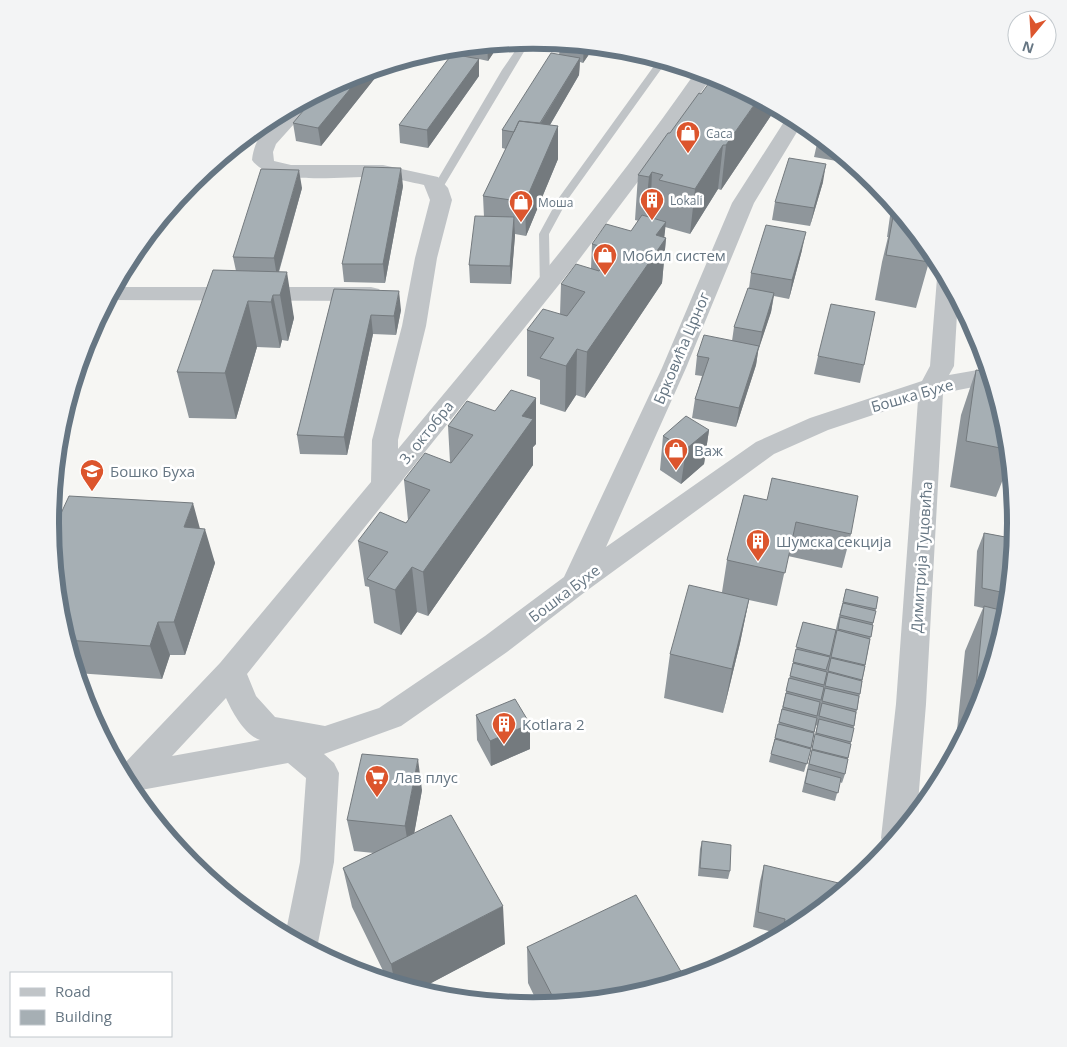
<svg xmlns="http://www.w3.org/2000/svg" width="1067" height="1047" viewBox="0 0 1067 1047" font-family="'Open Sans',sans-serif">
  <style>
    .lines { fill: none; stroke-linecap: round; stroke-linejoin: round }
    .service { fill: #c0c4c7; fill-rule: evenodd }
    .minor { fill: #c0c4c7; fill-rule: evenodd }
    .wall { fill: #8f969b }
    .shaded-wall { fill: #747a7e }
    .building { fill: #a6afb4; stroke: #747a7e }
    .labels { text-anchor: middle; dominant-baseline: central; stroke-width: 5; stroke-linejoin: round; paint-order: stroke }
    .far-poi-label { font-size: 12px; fill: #667683; stroke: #fff; text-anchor: start }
    .poi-label { font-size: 15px; fill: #667683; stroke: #fff; text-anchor: start }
    .street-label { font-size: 15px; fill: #667683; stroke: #fff }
    .rim { fill: none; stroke: #667683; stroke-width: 6 }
  </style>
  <rect width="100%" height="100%" fill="#f6f6f3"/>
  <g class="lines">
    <path class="service" d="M531,40L442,189L437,192L433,191L432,189L502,70L522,41Z
      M659,59L667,61L568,199L549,234L550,288L548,291H540L539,234L558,199Z"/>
    <path class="minor" d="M697,70L713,75L658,155L578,261L247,674L256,696L275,717L325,726L379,708L485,636L564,577L662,368L732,203L789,114L803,122L754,203L686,368L606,547L756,442L810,418L922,381L930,366L937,278L940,273L945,272L958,297L954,366L949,375L989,368L994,383L943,393L926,704L917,815L888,850L886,849L881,838L896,704L918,400L828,430L774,454L585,592L507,652L401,726L324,754L334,763L339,773L334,862L316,953L285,936L300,862L306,778L288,763L141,790L134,795L118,767L122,766L220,663L371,482L372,440L402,326L415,258L430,200L424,185C410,182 395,178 382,177C350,175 271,188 252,160C255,127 286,110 312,96L315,100L312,104L276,144L273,152L274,161L291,165H383L438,177L448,188L452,200L437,258L426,326L398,440V449C501,325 605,202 697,70ZM226,698C232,712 245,735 260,740L172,756Z
      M114,287H371L379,289L383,294L379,299L371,301L107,300Z"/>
  </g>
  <path class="wall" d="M552,42L606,47L605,48L594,47L583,63L580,62L579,75L550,125L558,126V159L526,236L515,234L511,284L470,283L469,265L484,217L483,196L506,149L502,148V130L559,55L560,48L552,46Z
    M500,43L488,61L479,59V76L428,148L400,143L399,125L462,56V47Z
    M379,68V73L321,146L296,141L293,123L349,77Z
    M774,111L721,190L718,189L690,234L665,227L664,237L666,238L662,283L585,398L576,395L565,412L540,404V380L527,376V330L560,314L561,284L591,269L592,244L631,231L639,221L635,220L638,175L670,133Z
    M819,135L849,160L848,163L814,157Z
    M823,182L810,226L772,220L775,202Z
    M403,186L385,283L344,282L342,264Z
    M302,188L279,272L294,318L288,341L282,340L280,348L257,347L236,419L189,418L177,372L236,271L233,257Z
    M892,202L931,249L929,262L916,308L875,300L882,262L888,237H887Z
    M802,250L789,299L774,296L771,312L758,351L756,365L736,427L692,418L695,399L702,376L695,375L697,356L732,341L734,327L749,288L751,273Z
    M334,289L401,310L396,335L373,334L347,455L300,454L297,435Z
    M818,356L864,365L860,383L814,374Z
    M976,370L1008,429L1011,459L996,497L950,487L961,415Z
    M536,398V444L533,447V465L428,616L417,612L401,635L374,623L369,587L365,586L358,541L406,523L408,520L404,480L450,462L448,426Z
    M709,430L704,464L681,484L660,470L663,436Z
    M744,495L851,534L842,568L788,556L777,606L749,600L740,643L723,713L664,698L670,654L722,592L727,560Z
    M57,522L200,528L215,563L185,655H170L162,679L76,673L59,618Z
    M984,533L1016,539L1008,618L980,709L957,751L955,750L965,651L983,608L974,606L977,551Z
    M846,589L878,597L845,774L842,783L840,782L835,801L802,792L817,726L816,725L837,624Z
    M803,622L836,630L811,749L804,772L769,762Z
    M476,715L530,749L491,766L477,740Z
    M422,790L414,833L505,944L416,991L389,983L352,907L343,868L374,853L354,851L347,820Z
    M702,841L730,871L728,879L698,876L700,849Z
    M764,865L802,926L780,937V934L753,927L760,881Z
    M527,947L628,998L539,1006L528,983Z"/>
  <path class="shaded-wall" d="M500,43L488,61L487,45Z
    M584,45L594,46V47L583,63Z
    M580,58L579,75L533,154V136Z
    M479,59V76L428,148L427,130Z
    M379,68V73L321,146L318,128L364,72Z
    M759,98L774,107V111L721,190L726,145Z
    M558,126V159L526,236L525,202Z
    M723,145L718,189L690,234L695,189Z
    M826,164L823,182L810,226L814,208Z
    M401,168L403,186L385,283L383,264Z
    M299,170L302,188L277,277L274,258Z
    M652,172L651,196H647L649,177Z
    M514,217L515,236L511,284L510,266Z
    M666,222L664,240L666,238L662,283L585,398L587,352L656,235Z
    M806,232L802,250L789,299L792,280Z
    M287,272L294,318L288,341L280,295Z
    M399,291L401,310L396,335L394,316Z
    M774,293L771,312L758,351L762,332Z
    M273,295L282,340L280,348L271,302Z
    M248,301L257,347L236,419L225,373Z
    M371,315L373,334L347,455L344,437Z
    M759,346L756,365L736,427L739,408Z
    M577,349L576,395L565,412L566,366Z
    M536,398V444L533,447V465L428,616L423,572L522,416Z
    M709,430L704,464L681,484L686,449Z
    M193,503L202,536L205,529L215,563L185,655L174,622L184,527Z
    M412,567L417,612L401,635L395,590Z
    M749,599L740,643L723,713L732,669Z
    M158,622L170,655L162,679L150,646Z
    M530,724V749L491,766L490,741Z
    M418,759L422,790L410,857L405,826Z
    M503,906L505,944L416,991L395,984L391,964Z"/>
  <path class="building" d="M551,53L580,58L540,123L519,121L514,132L502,130Z
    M452,54L479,59L427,130L399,125Z
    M364,72L318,128L293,123L319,92L349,77Z
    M714,76L719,77L759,98L726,145H723L695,189L659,180L663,175L652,172L649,177L638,175L668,133H670L699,93L701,94Z
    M519,121L558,126L525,202L483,196Z
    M819,135L825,140L818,139Z
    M789,158L826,164L814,208L775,202Z
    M364,167L401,168L383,264H342Z
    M261,169L299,170L274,258L233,257Z
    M651,190L658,192V198L647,196Z
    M642,215L666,222L656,235L666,238L587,352L577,349L566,366L540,358L554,338L527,330L543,309L567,316L585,292L561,284L576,264L599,271L614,250L592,244L606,224L631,231Z
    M475,216L514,217L510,266L469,265Z
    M893,217L906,219L931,249L929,262L886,255Z
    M766,225L806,232L792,280L751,273Z
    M213,270L287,272L280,295H273L271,302L248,301L225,373L177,372Z
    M748,288L774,293L762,332L734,327Z
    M334,289L399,291L394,316L371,315L344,437L297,435Z
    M831,304L875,312L864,365L818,356Z
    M704,335L759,346L739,408L695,399L709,358L697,356Z
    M976,370L991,372L1008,429L1010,450L966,441Z
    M511,390L536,398L522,416L533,419L423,572L412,567L395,590L367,579L388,552L358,541L380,512L406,523L430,490L404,480L425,453L451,463L473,435L448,426L467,401L495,411Z
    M686,416L709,430L686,449L663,436Z
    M772,478L858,496L851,534L796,522L785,573L727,560L744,495L767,500Z
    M69,496L193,503L184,527L205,529L174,622H158L150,646L66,640L59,618L50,523V522H57Z
    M984,533L1016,539L1010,594L982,588Z
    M689,585L749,599L732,669L670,654Z
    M846,589L878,597L876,609L843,602Z
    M843,603L876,611L873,623L840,615Z
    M984,606L1008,612V618L980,709L974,708Z
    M840,617L873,625L871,637L838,629Z
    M803,622L836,630L830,656L796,647Z
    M837,630L870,639L865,665L831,657Z
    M796,649L830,657L826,670L793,662Z
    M831,658L865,666L862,680L828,671Z
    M793,663L827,672L824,685L790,676Z
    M828,672L862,681L860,694L825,686Z
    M789,678L824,687L821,700L786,691Z
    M825,688L859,696L857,710L822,701Z
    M786,693L820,702L817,716L783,707Z
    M515,699L530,724L490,741L476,715Z
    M822,703L856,712L854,726L819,716Z
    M782,709L817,718L814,732L779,722Z
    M819,719L854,728L851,742L816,733Z
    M778,724L814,733L811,748L775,738Z
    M815,734L851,744L848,758L812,749Z
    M775,739L811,749L807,764L771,754Z
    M812,750L848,759L845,774L809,764Z
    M362,754L418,759L405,826L347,820Z
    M808,769L841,778L838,793L805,783Z
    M451,815L503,906L391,964L343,868Z
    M702,841L731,845L730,871L700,868Z
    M764,865L851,886L802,926L783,936L785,919L758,912Z
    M636,895L686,980L628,998L557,1005L527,947Z"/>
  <defs>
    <g id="shop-pin" transform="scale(1.25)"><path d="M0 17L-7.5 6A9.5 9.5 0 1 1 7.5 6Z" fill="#dc552d" stroke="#fff"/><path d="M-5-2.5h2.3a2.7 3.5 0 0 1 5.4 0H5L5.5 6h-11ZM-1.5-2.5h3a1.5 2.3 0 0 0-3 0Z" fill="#fff"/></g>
    <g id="building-pin" transform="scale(1.25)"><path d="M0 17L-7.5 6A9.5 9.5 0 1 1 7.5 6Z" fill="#dc552d" stroke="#fff"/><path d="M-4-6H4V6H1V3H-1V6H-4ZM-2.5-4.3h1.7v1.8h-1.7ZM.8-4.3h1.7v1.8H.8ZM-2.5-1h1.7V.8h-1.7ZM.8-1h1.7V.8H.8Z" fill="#fff"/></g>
    <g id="school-pin" transform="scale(1.25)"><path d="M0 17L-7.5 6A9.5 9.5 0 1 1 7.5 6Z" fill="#dc552d" stroke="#fff"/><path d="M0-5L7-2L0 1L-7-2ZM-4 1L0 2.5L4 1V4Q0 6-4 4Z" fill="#fff"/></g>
    <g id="supermarket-pin" transform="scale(1.25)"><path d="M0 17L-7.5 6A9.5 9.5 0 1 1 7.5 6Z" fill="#dc552d" stroke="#fff"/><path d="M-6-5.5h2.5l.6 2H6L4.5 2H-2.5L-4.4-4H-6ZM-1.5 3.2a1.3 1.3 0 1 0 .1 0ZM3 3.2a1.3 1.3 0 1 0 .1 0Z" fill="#fff"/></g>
  </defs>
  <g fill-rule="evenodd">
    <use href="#shop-pin" x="688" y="133"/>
    <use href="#building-pin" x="652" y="200"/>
    <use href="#shop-pin" x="521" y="202"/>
    <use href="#shop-pin" x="605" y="255"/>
    <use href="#shop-pin" x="676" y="450"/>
    <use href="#school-pin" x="92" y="471"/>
    <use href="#building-pin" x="758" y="541"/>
    <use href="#building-pin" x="504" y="724"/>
    <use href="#supermarket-pin" x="377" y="777"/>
  </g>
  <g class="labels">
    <g class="far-poi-label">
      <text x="706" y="133">Caca</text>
      <text x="670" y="200">Lokali</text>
      <text x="538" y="202">Моша</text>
    </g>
    <g class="poi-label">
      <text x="622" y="255">Мобил систем</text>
      <text x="694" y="450">Важ</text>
      <text x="110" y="471">Бошко Буха</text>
      <text x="776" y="541">Шумска секција</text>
      <text x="522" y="724">Kotlara 2</text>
      <text x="394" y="777">Лав плус</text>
    </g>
    <g class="street-label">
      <text transform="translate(681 348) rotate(-67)">Брковића Црног</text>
      <text transform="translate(912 395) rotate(-16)">Бошка Бухе</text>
      <text transform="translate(426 432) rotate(-51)">3. октобра</text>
      <text transform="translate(921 557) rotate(-86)">Димитрија Туцовића</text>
      <text transform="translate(564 593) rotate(-37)">Бошка Бухе</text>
    </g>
  </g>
  <path d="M0 0H1067V1047H0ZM59 523a474 474 0 1 1 948 0a474 474 0 1 1-948 0Z" fill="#f3f4f5" fill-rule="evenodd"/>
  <path class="rim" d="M59 523a474 474 0 1 1 948 0a474 474 0 1 1-948 0Z"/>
  <rect x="10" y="972" width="162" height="65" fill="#ffffff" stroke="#c2c8cd"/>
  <rect x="20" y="988" width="25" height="8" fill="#c0c4c7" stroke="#c2c8cd"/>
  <text x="55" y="997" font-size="15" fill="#667683">Road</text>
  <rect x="20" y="1010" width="25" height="15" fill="#a6afb4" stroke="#c2c8cd"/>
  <text x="55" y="1022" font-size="15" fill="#667683">Building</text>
  <g transform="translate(1032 35) rotate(198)"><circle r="24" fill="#ffffff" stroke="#c2c8cd"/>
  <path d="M0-4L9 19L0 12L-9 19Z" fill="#dc552d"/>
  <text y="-8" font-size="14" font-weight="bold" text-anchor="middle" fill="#667683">N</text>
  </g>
</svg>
